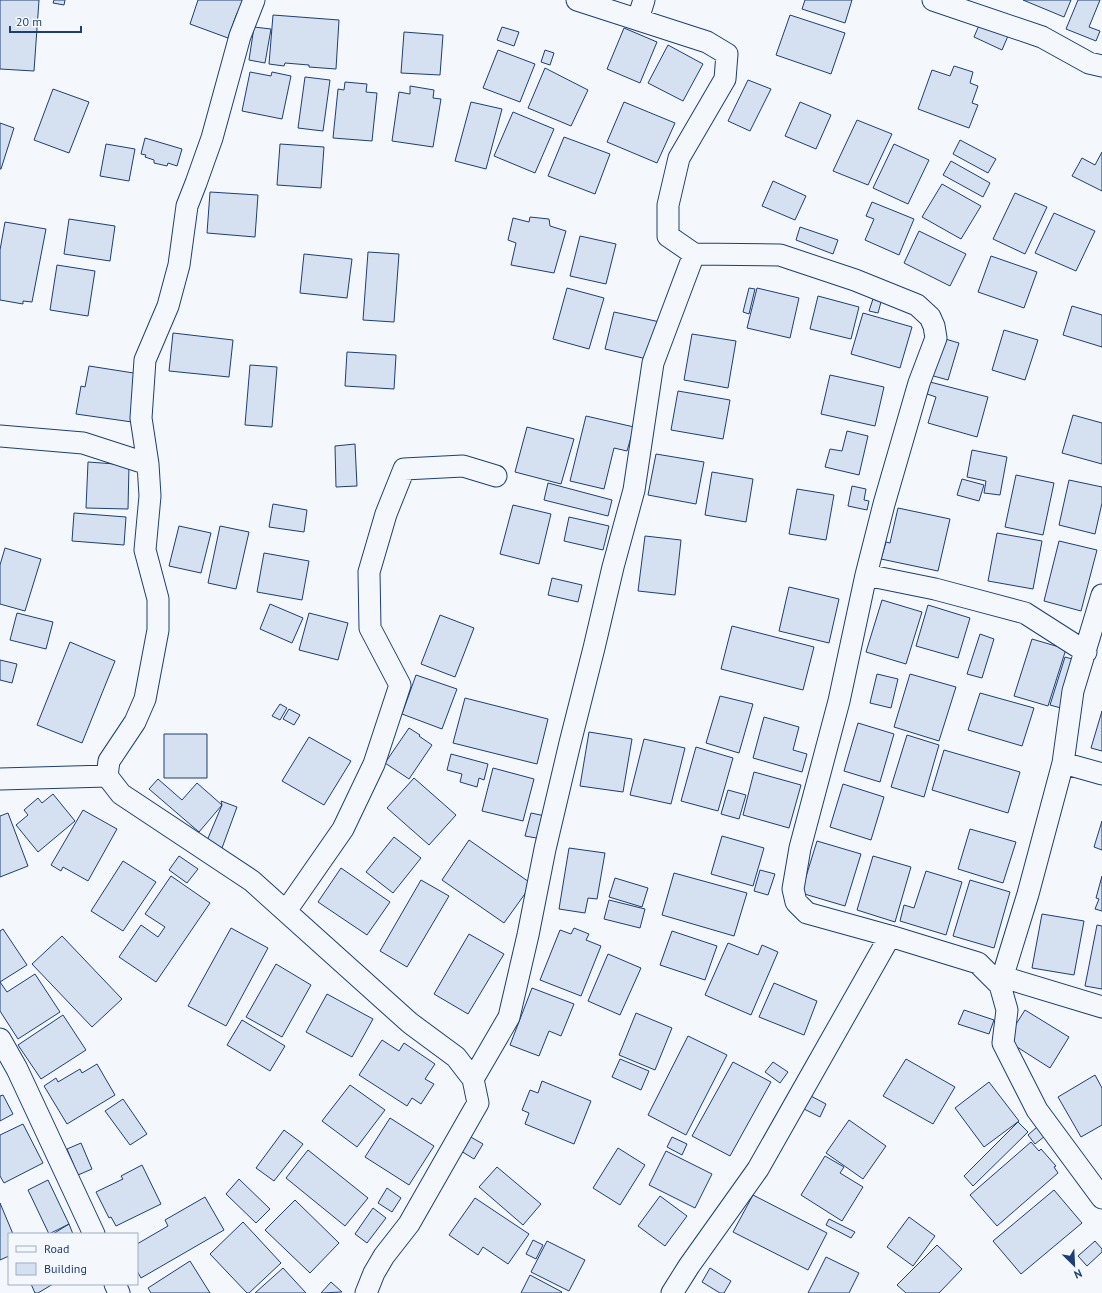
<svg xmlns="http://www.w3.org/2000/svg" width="1102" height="1293" viewBox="0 0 1102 1293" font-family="'PT Sans',sans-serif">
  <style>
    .building { fill: #d5e0f0; stroke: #1d3f73 }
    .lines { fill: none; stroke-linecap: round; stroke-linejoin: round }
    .street-casing { stroke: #1d3f73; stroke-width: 23 }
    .street { stroke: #f4f7fb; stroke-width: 21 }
  </style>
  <rect width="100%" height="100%" fill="#f4f7fb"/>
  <path class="building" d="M0,0H39L34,71L0,69Z
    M54,0H65L64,5L53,3Z
    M198,0H246L241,14L237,13L228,38L190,24Z
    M805,0H852L845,23L802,9Z
    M1023,0H1071L1064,17Z
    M1078,0H1100L1089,27L1100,31L1096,41L1066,29Z
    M273,15L339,20L336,69L309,67V65L285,63L284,66L269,64Z
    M790,15L845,33L831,74L776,55Z
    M980,23L1008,36L1002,50L974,37Z
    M254,27L271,29L265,63L249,60Z
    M502,27L519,32L514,46L497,40Z
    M624,28L657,42L640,83L607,69Z
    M404,32L443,35L440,75L401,73Z
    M668,45L703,64L683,101L648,83Z
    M498,50L535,64L520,102L483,88Z
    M545,50L554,53L550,65L541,62Z
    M954,66L973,72L970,83L978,86L972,103L978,105L969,128L918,109L932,70L950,76Z
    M545,68L588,90L571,126L528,108Z
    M250,72L271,76L272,72L291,76L282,119L242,111Z
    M305,77L330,80L323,131L298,128Z
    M748,80L771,89L750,131L728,121Z
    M345,82L367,84L366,92L377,93L372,141L333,138L338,89L344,90Z
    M410,86L434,90L433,98L441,99L433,147L392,141L399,92L410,94Z
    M53,89L89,102L69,153L34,140Z
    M471,102L502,109L486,169L455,161Z
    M624,102L675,123L657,163L607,142Z
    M800,102L831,115L816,149L785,136Z
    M513,112L554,129L535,173L494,156Z
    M857,120L892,134L868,185L833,171Z
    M0,123L14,128L1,169H0Z
    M564,137L610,154L595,194L548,176Z
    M145,138L182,149L177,166L168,163L167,166L154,163V160L145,157L146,155L141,154Z
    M960,140L996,159L988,173L953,154Z
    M106,144L135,149L129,181L100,176Z
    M280,144L324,147L321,188L277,185Z
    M894,144L929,160L908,204L873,188Z
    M1102,152V191L1072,176L1082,158L1095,165Z
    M951,161L990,183L983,197L943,175Z
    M773,181L806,196L795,220L762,206Z
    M942,184L981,206L961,239L922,217Z
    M210,192L258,195L255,237L207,233Z
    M1015,193L1047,207L1025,254L993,239Z
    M872,202L914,219L899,255L865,240L874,219L866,216Z
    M1054,213L1095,231L1076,271L1035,253Z
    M530,217L549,219L550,226L566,231L554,273L511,265L516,243L508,240L513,218L529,222Z
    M69,219L115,226L110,261L64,254Z
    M5,222L46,229L32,302L23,301V304L0,300V250Z
    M800,227L838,240L833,254L796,240Z
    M919,231L966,254L950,286L904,263Z
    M580,236L616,244L606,284L570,276Z
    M368,252L399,254L394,322L363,320Z
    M304,254L352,259L347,298L300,293Z
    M991,256L1037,272L1024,308L978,292Z
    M57,265L95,271L88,316L50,310Z
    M567,288L604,298L589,349L553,339Z
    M749,288L755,289L749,314L743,312Z
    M757,288L799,298L790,338L747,328Z
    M818,296L859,307L851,339L810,329Z
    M873,299L881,302L878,313L869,311Z
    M1072,306L1102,315V347L1063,335Z
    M614,312L660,322L651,360L605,349Z
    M863,313L912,327L900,368L851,354Z
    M1004,330L1038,340L1025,380L992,370Z
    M173,333L233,340L229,377L169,371Z
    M692,334L736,341L728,388L684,380Z
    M942,338L959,343L948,380L930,375Z
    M347,352L396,355L394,389L345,386Z
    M250,365L277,367L272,427L245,425Z
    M89,366L140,374L132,422L76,414L81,386L85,387Z
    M830,375L884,387L875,426L821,414Z
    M930,382L988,397L977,437L928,423L936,397L927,394Z
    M678,391L730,400L723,439L671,430Z
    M1073,415L1102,423V464L1062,453Z
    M586,416L634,427L627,451L614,448L604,489L570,481Z
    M527,427L574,439L561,484L515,472Z
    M847,431L868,436L859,475L825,467L830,449L842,451Z
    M355,444L357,486L336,487L335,446Z
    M972,450L1007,457L1000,495L984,493L986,481L967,477Z
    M656,454L704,462L696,504L648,495Z
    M88,462L129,465L128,509L86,508Z
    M712,472L753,479L746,522L705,515Z
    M1016,475L1054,483L1043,535L1005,527Z
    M962,479L984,485L979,501L957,495Z
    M1069,480L1102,487V503L1095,534L1059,525Z
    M548,483L612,500L608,516L544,500Z
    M852,486L866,489L864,500L869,501L867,510L848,506Z
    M797,489L834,495L826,540L789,534Z
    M273,504L307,510L304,532L269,527Z
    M513,505L551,514L539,564L500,554Z
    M898,508L950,519L938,571L881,559L886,542L890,543Z
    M74,513L126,517L124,545L72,541Z
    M569,517L609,526L603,550L564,541Z
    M179,526L211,533L201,573L169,566Z
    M220,526L249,532L236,589L208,583Z
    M997,533L1042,541L1033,589L988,581Z
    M645,536L681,540L675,595L638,591Z
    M1059,541L1097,550L1081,611L1044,601Z
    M5,548L41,559L25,611L0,604V565Z
    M264,553L309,561L302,600L257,592Z
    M552,578L582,585L578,602L548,595Z
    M789,587L839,599L829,643L779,631Z
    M882,600L922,612L906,664L866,652Z
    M270,604L303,618L292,643L260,629Z
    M928,605L970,618L958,658L916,646Z
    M17,613L53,622L46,649L10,640Z
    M309,613L348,623L338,660L299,650Z
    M440,615L474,628L455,677L421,664Z
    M732,626L814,647L803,690L721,669Z
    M980,634L994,639L982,678L967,674Z
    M1032,639L1066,649L1048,706L1014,696Z
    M70,642L115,661L82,743L37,725Z
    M1065,657L1076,660L1061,708L1050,705Z
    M0,660L17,664L12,683L0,680Z
    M877,674L898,679L891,708L870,703Z
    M910,674L956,687L939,741L894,727Z
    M416,675L457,689L442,729L402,714Z
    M980,693L1034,708L1022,746L968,730Z
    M720,696L753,704L739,753L706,743Z
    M465,698L548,719L537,764L453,743Z
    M280,704L287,708L280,720L272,716Z
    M289,709L300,715L294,725L283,719Z
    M1102,711V751L1091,748Z
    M764,717L799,727L793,750L807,754L802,772L753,758Z
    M858,723L894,734L880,782L844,771Z
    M409,728L420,735L419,736L432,745L409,779L385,763Z
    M589,732L632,739L623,792L580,786Z
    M164,734H207V778H164Z
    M907,735L939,745L924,797L891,787Z
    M309,737L351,761L324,805L282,781Z
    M644,739L685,748L671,804L630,795Z
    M696,747L733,758L718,811L681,801Z
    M944,750L1020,772L1008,813L932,790Z
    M451,754L488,764L484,780L479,778L477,787L460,782L462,774L447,770Z
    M493,768L534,779L523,821L482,811Z
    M754,772L801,785L789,828L743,815Z
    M414,778L456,815L429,845L387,808Z
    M158,779L182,800L197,783L222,805L199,832L149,789Z
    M843,784L884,797L871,840L830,827Z
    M728,790L746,795L739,819L721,814Z
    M53,794L75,821L38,852L16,825L28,815L24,810L38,798L42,803Z
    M221,801L237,807L222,848L206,843L222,805Z
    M83,810L117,829L88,881L63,867L61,871L51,865Z
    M8,813L28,866L0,877V816Z
    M531,813L545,816L542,839L525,836Z
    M1102,821V850L1094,847Z
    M970,829L1016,842L1003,883L958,869Z
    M722,836L764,848L753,886L711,874Z
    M394,837L421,858L393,893L366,872Z
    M469,840L532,884L504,923L442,880Z
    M817,841L861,854L845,906L801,893Z
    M569,848L605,853L597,899L588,898L585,913L559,909Z
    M179,856L198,869L187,883L169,870Z
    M873,856L911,867L895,922L857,910Z
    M123,861L156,882L123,931L91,911Z
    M341,868L390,902L367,935L318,902Z
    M760,870L775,874L768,895L754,891Z
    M926,871L962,882L946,935L900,921L904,905L914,908Z
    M674,873L747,893L734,936L662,915Z
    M171,876L210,903L156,982L119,957L141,925L158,937L165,927L145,914Z
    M1102,876V911L1095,909L1099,899L1096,898Z
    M615,878L648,888L642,907L609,897Z
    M421,880L449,896L407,967L380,951Z
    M970,880L1010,892L994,948L953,936Z
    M609,900L645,909L640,928L604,919Z
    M1042,914L1084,921L1074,975L1032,968Z
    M1097,925L1102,926V989L1085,986Z
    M231,928L268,948L226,1026L188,1006Z
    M574,928L589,934L586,940L601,946L581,996L540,980L560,930L571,934Z
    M3,929L27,965L0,982L7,992L35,974L60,1012L18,1039L0,1011V931Z
    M672,931L717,946L705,980L660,965Z
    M469,934L504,954L468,1014L434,994Z
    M62,936L122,999L92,1027L32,964Z
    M728,943L758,955L762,945L778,952L751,1015L705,995Z
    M608,954L641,968L620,1015L588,1001Z
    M276,964L311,985L282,1037L246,1017Z
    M774,983L817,1001L804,1035L759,1017Z
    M532,988L574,1004L561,1036L549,1031L539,1056L510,1045Z
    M327,994L373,1019L352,1057L306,1032Z
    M964,1010L994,1020L989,1034L958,1024Z
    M1025,1010L1069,1037L1050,1068L1006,1040Z
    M636,1013L672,1028L655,1070L619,1055Z
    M63,1015L86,1050L41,1079L18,1045Z
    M242,1020L285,1046L270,1071L227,1045Z
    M688,1036L727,1055L686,1135L648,1115Z
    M382,1040L399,1051L404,1043L435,1064L425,1079L434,1084L421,1104L412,1098L407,1106L359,1075Z
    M620,1059L649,1071L641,1090L612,1077Z
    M906,1059L955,1087L933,1124L883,1096Z
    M733,1062L771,1082L730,1156L692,1136Z
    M773,1062L788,1072L780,1083L765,1072Z
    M97,1064L115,1095L67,1124L44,1086L56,1078L58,1082L80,1069L82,1073Z
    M1095,1075L1102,1088V1125L1081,1137L1058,1097Z
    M542,1081L591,1101L574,1144L525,1124L529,1113L522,1110L530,1090L538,1093Z
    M989,1082L1019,1121L984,1147L955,1108Z
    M350,1085L385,1110L357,1147L322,1121Z
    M807,1094L826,1104L820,1117L800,1107Z
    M3,1095L13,1114L0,1121V1096Z
    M123,1099L147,1134L130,1145L105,1111Z
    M390,1118L434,1146L409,1185L365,1157Z
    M849,1120L886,1146L863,1179L826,1153Z
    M1018,1122L1028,1132L973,1186L964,1176Z
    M23,1124L43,1163L4,1183L0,1176V1135Z
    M1037,1127L1045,1136L1035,1144L1028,1135Z
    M284,1130L303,1144L274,1181L256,1168Z
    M469,1136L483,1144L474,1159L461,1151Z
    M672,1137L687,1144L682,1155L667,1147Z
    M1031,1142L1039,1151L1041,1149L1056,1166L1054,1167L1058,1173L997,1226L970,1195Z
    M81,1143L92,1169L78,1175L67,1149Z
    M618,1148L645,1165L620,1205L593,1188Z
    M308,1150L368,1198L345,1226L286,1178Z
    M666,1151L712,1174L695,1208L649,1185Z
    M825,1156L844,1167L840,1173L863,1187L842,1221L801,1195Z
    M142,1165L161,1204L116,1226L111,1217L109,1218L96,1192L123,1179L121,1176Z
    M497,1167L541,1204L523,1225L479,1187Z
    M239,1179L270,1209L256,1223L226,1194Z
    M48,1180L69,1224L49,1234L28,1190Z
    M387,1188L401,1198L392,1212L378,1203Z
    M1054,1190L1082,1223L1021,1274L993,1241Z
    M753,1195L827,1233L808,1270L733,1232Z
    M660,1196L687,1216L665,1246L638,1226Z
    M205,1197L224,1230L141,1278L137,1271V1244L168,1226L165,1220Z
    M475,1198L529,1234L508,1264L483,1247L478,1255L449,1235Z
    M295,1200L339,1243L310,1273L265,1230Z
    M0,1203L13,1234H9V1256L0,1260Z
    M373,1208L386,1218L367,1243L355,1234Z
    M909,1217L935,1236L913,1266L887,1247Z
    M829,1219L855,1232L851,1238L826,1225Z
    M243,1222L281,1263L249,1293H247L210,1254Z
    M69,1224L73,1234H53Z
    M533,1240L543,1245L536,1259L526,1254Z
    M547,1241L585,1260L569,1291L531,1272Z
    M1095,1241L1102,1249V1252L1087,1266L1078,1256Z
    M937,1245L962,1269L939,1293H906L897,1285Z
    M826,1257L859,1273L849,1293H808Z
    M190,1261L210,1293H151L148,1288Z
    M283,1268L306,1293H255Z
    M710,1268L731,1281L724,1293H720L702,1282Z
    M530,1275L562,1292L561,1293H521Z
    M331,1282L342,1292L321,1293Z
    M31,1284H53L38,1293H35Z"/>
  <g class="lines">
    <g class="street-casing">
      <path id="street" d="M254,0L240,36L212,138L196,183L187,206L179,265L168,306L145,360L141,418L148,464L150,496L145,550L158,599V630L145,699L135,722L109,761L107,776L121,794L252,881L410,1023L456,1057L473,1079L478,1103L409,1224L384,1256L374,1273L366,1293
        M577,0L707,42L727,54L725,79L679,158L668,205V236L694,254L780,255L855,280L917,305L930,317L934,326L936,338L919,383L884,504L866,575L839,701L800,848L793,889L796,902L807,913L890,936L978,963L1000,985L1007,1010L1003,1043L1037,1110L1102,1198
        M933,0L1042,37L1089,63L1102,66
        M638,19L644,0
        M0,436L83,443L148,464
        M866,575L935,589L1025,613L1086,652
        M1063,763L1102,774
        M0,779L107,776
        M286,911L343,829L374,764L400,685L370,628L369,572L386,514L404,469L463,466L496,476
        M1003,977L1102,1007
        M1000,985L1028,894L1063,763L1073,691L1102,595
        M0,1039L17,1069L94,1234
        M473,1079L509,1017L528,935L545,849L570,743L594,648L613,567L634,490L653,363L694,254
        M115,1284L119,1293
        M672,1293L689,1266L758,1169L890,936"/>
    </g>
    <use href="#street" class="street"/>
  </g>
  <rect x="8" y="1233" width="130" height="52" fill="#f4f7fb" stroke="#9eadc5"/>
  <rect x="16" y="1246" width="20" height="6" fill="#f4f7fb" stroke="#9eadc5"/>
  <text x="44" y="1253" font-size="12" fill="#1d3f73">Road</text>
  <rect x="16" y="1263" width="20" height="12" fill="#d5e0f0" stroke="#9eadc5"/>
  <text x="44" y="1273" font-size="12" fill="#1d3f73">Building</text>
  <g transform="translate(1074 1265) rotate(156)" stroke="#f4f7fb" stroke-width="3" paint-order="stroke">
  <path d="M0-3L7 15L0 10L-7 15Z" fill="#1d3f73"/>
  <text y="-6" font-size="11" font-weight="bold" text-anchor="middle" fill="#1d3f73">N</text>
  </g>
  <path d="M10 26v6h71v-6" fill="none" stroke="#1d3f73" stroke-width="2"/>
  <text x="16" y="26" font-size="12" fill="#1d3f73" stroke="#f4f7fb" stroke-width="3" paint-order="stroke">20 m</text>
</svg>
